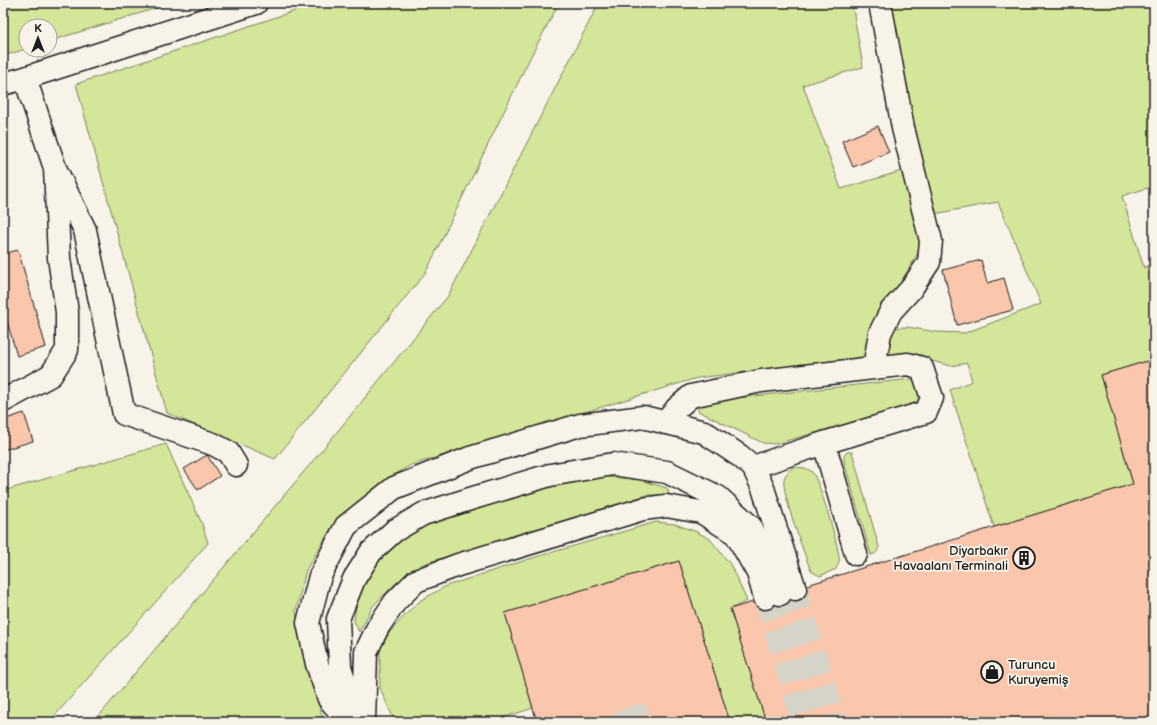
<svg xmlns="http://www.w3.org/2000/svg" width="1157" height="725" viewBox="0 0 1157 725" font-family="'Balsamiq Sans',sans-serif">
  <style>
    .green { fill: #d4e69a; stroke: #78815b }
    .building { fill: #fac6ac; stroke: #1c1c1c }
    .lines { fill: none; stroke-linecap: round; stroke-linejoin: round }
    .minor-tunnel { stroke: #d6d3c9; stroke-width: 22; stroke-dasharray: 22 11; stroke-linecap: butt }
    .major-tunnel { stroke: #d6d3c9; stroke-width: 22; stroke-dasharray: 22 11; stroke-linecap: butt }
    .minor-casing { stroke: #1c1c1c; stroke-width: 25 }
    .major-casing { stroke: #1c1c1c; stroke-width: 25 }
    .minor { stroke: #f7f3e8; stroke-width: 22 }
    .major { stroke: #f7f3e8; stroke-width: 22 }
    .labels { text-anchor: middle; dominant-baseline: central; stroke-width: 3.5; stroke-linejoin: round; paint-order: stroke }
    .poi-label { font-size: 13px; fill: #1c1c1c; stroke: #f7f3e8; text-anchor: end }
  </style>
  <rect width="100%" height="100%" fill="#f7f3e8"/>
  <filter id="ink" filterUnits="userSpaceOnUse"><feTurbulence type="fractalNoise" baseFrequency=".025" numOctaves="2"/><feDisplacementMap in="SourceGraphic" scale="8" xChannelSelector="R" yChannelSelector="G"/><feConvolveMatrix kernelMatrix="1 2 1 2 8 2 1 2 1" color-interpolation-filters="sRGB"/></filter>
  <g filter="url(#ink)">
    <path class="green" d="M3,3H173L50,41V26H26V49L3,56Z
      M318,3H559L530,58L426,272L275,459L167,413L76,84Z
      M599,3H852L863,67L803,85L841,189L905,170L921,248L874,327L868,356L844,360L697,378L411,465L382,482L335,522L306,570L296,611L302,650L324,722H94L328,443L448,296Z
      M885,3H1154V186L1122,196L1144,268L1154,261V359L1101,375L1133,484L994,527L950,390L972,381L967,363L951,366L920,358L881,357L887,328L907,327L937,332L965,333L1041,304L998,202L934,214L897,43Z
      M912,379L920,386L921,400L914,405L775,444L763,443L698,411L699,402Z
      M166,444L202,524L208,543L49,722H3V491Z
      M847,452H852L879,547C877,552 877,554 871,555L844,462V456Z
      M794,467C800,468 807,467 812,472C819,478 838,545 839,557C840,561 838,565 836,569L820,576L811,571C805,556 781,491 784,479C786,473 789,470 794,467Z
      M598,476L640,480L667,488L670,495H647L423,564L396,583L373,606L359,632L354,621L358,592L373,566L396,540L442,516L557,483Z
      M656,522L675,524L697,532L710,539L730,564L747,601L730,609L766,722H730L679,561L505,613L533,708L490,722H395L380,688V649L389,633L405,615L421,600L446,586L529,559Z"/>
    <path class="building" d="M878,126L889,152L853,167L842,141Z
      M18,250L46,347L17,356L3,307V254Z
      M981,260L987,283L1004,278L1013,310L957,325L943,270Z
      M1154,359V722H766L730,609L1133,484L1101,375Z
      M24,413L33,441L3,450V420Z
      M207,455L220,476L198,490L184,469Z
      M679,561L730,722H537L505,613Z"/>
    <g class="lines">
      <path class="minor-tunnel" d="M795,589L836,722
        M765,598L803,722
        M619,722L639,715L641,722"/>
      <path class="major-tunnel" d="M780,594L819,722"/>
      <g class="minor-casing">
        <path id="minor" d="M3,84L25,78L256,3
          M55,168L85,230L124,414L213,444L228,452L236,465
          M874,368L880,333L891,311L911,289L929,262L931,241L903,128L880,3
          M3,401L51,375L67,350V312L59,258L55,168L25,78
          M665,423L677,408L691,396L761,381L908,364L922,368L932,398L926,412L824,443L753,467
          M824,443L856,554
          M349,722L329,699L317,664L308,623L320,576L346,526L394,488L470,458L580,425L643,417L704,432L740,456L753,467L763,488L795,589
          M364,722L366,652L378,627L395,602L416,581L458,565L643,509L666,506L701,512L736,534L758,573L765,598"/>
      </g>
      <g class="major-casing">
        <path id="major" d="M358,722L340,667L338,619L354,579L371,552L394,531L423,514L470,499L550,475L613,464L667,472L718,497L751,527L767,557L780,594"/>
      </g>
      <use href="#minor" class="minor"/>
      <use href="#major" class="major"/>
    </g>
  </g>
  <defs>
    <g id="building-ring" transform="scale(1.15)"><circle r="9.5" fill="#f7f3e8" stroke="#1c1c1c" stroke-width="1.5"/><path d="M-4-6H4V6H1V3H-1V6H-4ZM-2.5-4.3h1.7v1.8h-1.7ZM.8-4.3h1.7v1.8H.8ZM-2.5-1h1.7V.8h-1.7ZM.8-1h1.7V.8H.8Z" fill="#1c1c1c"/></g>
    <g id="shop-ring" transform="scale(1.15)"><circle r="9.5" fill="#f7f3e8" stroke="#1c1c1c" stroke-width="1.5"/><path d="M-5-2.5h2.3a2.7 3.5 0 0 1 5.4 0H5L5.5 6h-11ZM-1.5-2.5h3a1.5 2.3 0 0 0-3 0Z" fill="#1c1c1c"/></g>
  </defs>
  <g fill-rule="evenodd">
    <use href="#building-ring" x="1024" y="558"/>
    <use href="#shop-ring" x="992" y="672"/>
  </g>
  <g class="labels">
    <g class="poi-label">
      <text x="1008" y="551">Diyarbakır<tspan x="1008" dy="15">Havaalanı Terminali</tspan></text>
      <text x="1008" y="665" text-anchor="start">Turuncu<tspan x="1008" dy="15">Kuruyemiş</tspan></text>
    </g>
  </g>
  <rect width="1157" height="725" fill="none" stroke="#f7f3e8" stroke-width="16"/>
  <rect x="8" y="8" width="1141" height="709" fill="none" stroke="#1c1c1c" stroke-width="1.5" filter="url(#ink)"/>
  <g transform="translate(38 38)"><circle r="19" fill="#f7f3e8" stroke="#9f9d96"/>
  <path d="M0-3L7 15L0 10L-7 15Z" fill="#1c1c1c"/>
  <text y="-6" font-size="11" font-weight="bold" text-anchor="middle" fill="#1c1c1c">K</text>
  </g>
</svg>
